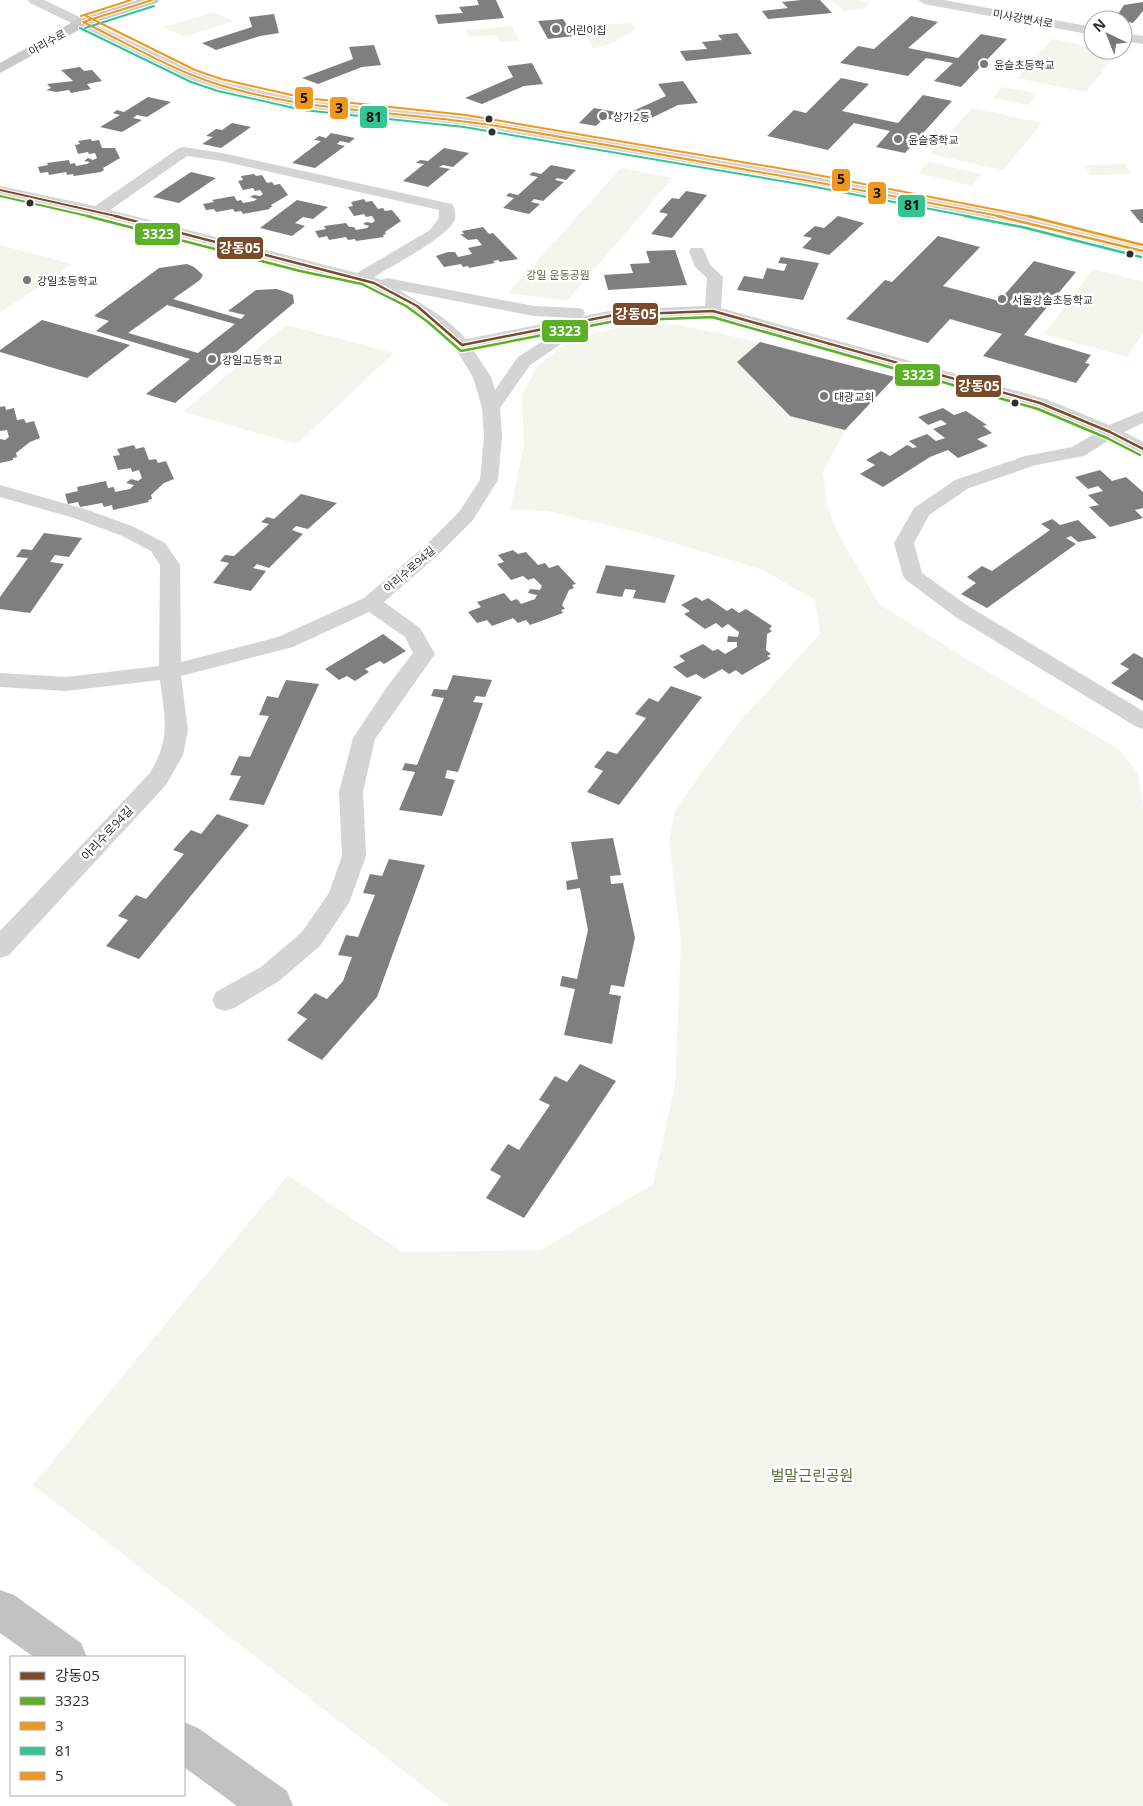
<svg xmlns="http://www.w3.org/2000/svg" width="1143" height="1806" viewBox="0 0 1143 1806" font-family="'Open Sans','Noto Sans KR',sans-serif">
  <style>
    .green { fill: #f2f6ed }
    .building { fill: #7f7f7f; fill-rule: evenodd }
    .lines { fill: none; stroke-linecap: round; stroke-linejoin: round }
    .minor { fill: #d4d4d4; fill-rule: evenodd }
    .major { fill: #c8c8c8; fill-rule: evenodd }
    .highway { fill: #c2c2c2; fill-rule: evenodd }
    .bus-1-far1-casing { stroke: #fff; stroke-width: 4 }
    .bus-1-casing { stroke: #fff; stroke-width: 5 }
    .bus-2-far1-casing { stroke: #fff; stroke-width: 4 }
    .bus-2-casing { stroke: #fff; stroke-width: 5 }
    .bus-3-far1-casing { stroke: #fff; stroke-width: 4 }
    .bus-3-casing { stroke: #fff; stroke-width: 5 }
    .bus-4-far1-casing { stroke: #fff; stroke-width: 4 }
    .bus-4-casing { stroke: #fff; stroke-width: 5 }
    .bus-5-far1-casing { stroke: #fff; stroke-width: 4 }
    .bus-5-casing { stroke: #fff; stroke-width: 5 }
    .bus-1-far1 { stroke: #7a4b2a; stroke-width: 2 }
    .bus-1 { stroke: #7a4b2a; stroke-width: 2.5 }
    .bus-2-far1 { stroke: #5bb025; stroke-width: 2 }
    .bus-2 { stroke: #5bb025; stroke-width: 2.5 }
    .bus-3-far1 { stroke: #ef981d; stroke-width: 2 }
    .bus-3 { stroke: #ef981d; stroke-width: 2.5 }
    .bus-4-far1 { stroke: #33c494; stroke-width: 2 }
    .bus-4 { stroke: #33c494; stroke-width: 2.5 }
    .bus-5-far1 { stroke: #ef981d; stroke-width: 2 }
    .bus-5 { stroke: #ef981d; stroke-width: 2.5 }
    .poi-dot { fill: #787878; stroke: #fff; stroke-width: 2 }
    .bus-dot { fill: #303030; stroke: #fff; stroke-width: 2 }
    .labels { text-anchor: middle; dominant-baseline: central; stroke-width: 5; stroke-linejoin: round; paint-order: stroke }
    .far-street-label { font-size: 11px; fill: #303030; stroke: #fff }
    .far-poi-label { font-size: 11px; fill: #303030; stroke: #fff; text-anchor: start }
    .far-park-label { font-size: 11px; fill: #556f3a; stroke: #fff }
    .street-label { font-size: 12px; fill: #303030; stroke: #fff }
    .near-park-label { font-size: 15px; fill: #556f3a; stroke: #fff }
    .line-badge { stroke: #fff; stroke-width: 2 }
    .badge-label { font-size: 14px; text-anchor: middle; font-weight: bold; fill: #fff }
    .pale-badge-label { font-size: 14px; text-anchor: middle; font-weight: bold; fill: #111 }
  </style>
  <rect width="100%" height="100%" fill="#fff"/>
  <path class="green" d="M830,0H858L871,3L863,9L844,11Z
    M214,12L234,21L184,37L163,27Z
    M632,23L635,30L612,43L593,49L582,26Z
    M512,26L519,41L500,42L496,35L469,37L466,30Z
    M1052,39L1093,47V50L1119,51L1086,92L1017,78Z
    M1002,87L1037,93L1029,105L993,98Z
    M972,108L1042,123L1003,170L930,154Z
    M929,162L982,174L972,186L918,173Z
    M1124,164L1132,174L1090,175L1083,165Z
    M621,168L673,178L567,301L508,293Z
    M0,245L72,264L0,313Z
    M1093,269L1143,282V334L1127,357L1044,334Z
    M674,324L760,342L738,362L790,416L845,430L823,472L827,503L837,532L879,604L968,660L1120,750L1138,773L1143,808V1806H449L33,1485L288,1175L402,1252L541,1250L653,1184L675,1085L681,942L669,840L676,808L739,722L820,634L815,600L761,569L636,532L547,511L510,510L524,445L522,395L537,367L558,349L592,334L631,325Z
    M286,325L394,353L297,444L183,412Z"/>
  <path class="building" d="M477,0H496L504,18L438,24L435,15L463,13L459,7L479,5Z
    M801,0H820L832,13L768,19L762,11L788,8L782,2Z
    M1143,2V11L1133,23L1115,19L1124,5Z
    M274,14L279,33L260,36L216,50L202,43L252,27L249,17Z
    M911,16L938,22L908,48L958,58L981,34L1007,39L961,87L934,81L953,63L926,58L908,76L840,63L858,46L874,49Z
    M563,19L574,36L548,39L538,21Z
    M737,33L752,54L686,61L680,51L707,49L702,42L722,40L718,35Z
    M374,45L381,65L362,67L318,84L302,78L353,59L349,47Z
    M532,63L543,84L524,86L482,104L465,98L513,77L507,66Z
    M80,67L84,71L92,70L102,81L87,84L91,89L71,93L69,90L56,92L46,90L51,88L47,84L73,81L61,70Z
    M841,78L869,84L842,111L898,123L923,95L952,101L905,153L876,147L890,131L854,123L828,150L767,136L794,110L806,113Z
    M683,81L698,103L678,105L639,124L620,117L666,96L658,84Z
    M148,97L171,102L147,117L137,115L133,118L142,120L122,132L100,127L120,115L113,113L117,110L124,112Z
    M594,108L622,113L615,120L604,118L596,126L579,123Z
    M232,123L251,127L221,148L202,144L213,137L206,136L216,129L222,130Z
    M331,133L355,138L349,143L340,141L337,144L345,146L315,168L292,163L321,141L314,140L319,136L326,138Z
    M91,139L92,141L99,140L102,148H115L120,158L103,168L104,170L101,172L74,176L73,174L67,175L66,172L49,175L48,172L40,173L38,167L48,165L47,163L69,160L70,164L75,163L76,166L87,164L90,162L84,161L88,158L93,160L97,158L95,153L89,154L88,152L78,154L75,145L80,144L78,141Z
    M444,148L469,153L453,167L443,165L439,167L450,169L428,187L403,181L424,164L416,163L420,160L428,161Z
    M551,165L576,170L566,180L557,178L555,180L564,182L543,201L534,199L531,202L540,204L529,214L503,208L514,198L506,196L509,193L518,195L538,177L529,175L533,172L541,174Z
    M191,172L216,178L179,203L153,197Z
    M254,174L256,176L262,175L267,183L272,182L274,185L280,184L288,195L271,205L272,207L269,208L270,209L243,214L241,211L235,212L233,209L216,212L214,209L206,210L203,204L214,202L212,200L234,196L237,201L241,200L243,203L254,201L257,199L250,197L254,195L260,196L263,194L260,190L255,191L253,188L243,190L238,181L243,180L241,176Z
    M686,191L707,195L672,238L651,234L668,214L659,212L672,198L679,199Z
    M364,199L366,202L372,201L378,209L383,208L385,211L392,210L401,221L385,232L386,234L383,235L384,237L356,241L355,239L348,240L346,237L329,240L327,236L319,238L315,231L326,229L324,226L346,223L349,227H354L356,230L367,228L369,226L363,224L366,222L372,223L375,221L372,216L366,217L364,214L354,216L348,207L353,206L351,202Z
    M297,200L328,207L313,219L303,217L295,223L305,226L292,236L260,228Z
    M1143,209V223H1141L1130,210Z
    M838,216L864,223L829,255L802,248L812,238L803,236L815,226L824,228Z
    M483,227L489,234L493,233L518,259L500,262L498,260L493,261L495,263L469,268L468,266L463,267L461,264L444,267L436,256L448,252H455L458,257L472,254L468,248L482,245L477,239L468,240L460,234H464L462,231Z
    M938,236L980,247L943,286L999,301L1034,261L1076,272L1024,335L1091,355L1085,363L1090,364L1076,383L983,356L1002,334L950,319L928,343L846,319L885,280L892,282Z
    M675,250L687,285L608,290L604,275L633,273L630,264L650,263L646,251Z
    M781,257L819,263L803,300L737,290L744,276L763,279L767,268L784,271L787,264L778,263Z
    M187,264L194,267L203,275L200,280L173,299L241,319L245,315L228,311L256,290L277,289L286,292L293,295L294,303L175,403L146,394L190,359L96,331L109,321L94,316L159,268ZM167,305L235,324L198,353L128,333Z
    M42,320L130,345L87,378L0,352V350Z
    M760,342L895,377L845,430L790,416L737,362Z
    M5,406L6,410L14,408L17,420L24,419L26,423L34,421L40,438L30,442L16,453L17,457L13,458V460L0,463V439L5,440L9,437L7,430L0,431V407Z
    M943,408L954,415L966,411L987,425L983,426L992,433L977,439L988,446L958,458L948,450L930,457L883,487L860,474L875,465L866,460L881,451L890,456L907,445L913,448L917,447L909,441L927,434L936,441L945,438L933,429L947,424L941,420L928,425L918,417Z
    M134,445L136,449L144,447L149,460L156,459L158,463L166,461L174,479L164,483L151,495L152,499L148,500L149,502L113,510L112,505L104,507L102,503L80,507L78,502L68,504L65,494L78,491L77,487L106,481L108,488L114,487L115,492L130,489L134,485L126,483L131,479L138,481L142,478L139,470L132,472L131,468L118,470L113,456L120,455L117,449Z
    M1100,470L1112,481L1126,477L1143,492V508L1135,510L1143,518L1110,527L1089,507L1099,505L1088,495L1103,491L1098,486L1088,489L1075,477Z
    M301,494L337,503L308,529L296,526L292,530L303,534L269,568L257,564L253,568L266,571L251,591L213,583L229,563L220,561L225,555L234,556L269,524L261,522L267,517L274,519Z
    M1052,519L1060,525L1078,520L1097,538L1078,542L1071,536L1066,538L1076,544L987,608L961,594L976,583L967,577L982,566L992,571L1050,530L1041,524Z
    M44,533L82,538L69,557L55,555L50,562L64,564L30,613L0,609V597L28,558L16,557L22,549L32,550Z
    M513,550L518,554L526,552L538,565L545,563L549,568L558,565L576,584L572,585L574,588L569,590L562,605L565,609L561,610L563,613L530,625L526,620L518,623L513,618L492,626L487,620L477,623L468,612L481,607L477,602L504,593L511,601L517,599L521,604L535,599L537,595L528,593L530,589L540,590L542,586L534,578L528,580L523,576L511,580L497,564L504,562L498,555Z
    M606,565L675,575L665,603L633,598L636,590L625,589L622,597L596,593Z
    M696,597L702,601L708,598L727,611L732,608L739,613L746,609L772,626L769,629L772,631L767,634L766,650L771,654L767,656L771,658L742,675L736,670L729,674L722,669L704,679L696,674L687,678L673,667L685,661L679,656L703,644L713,651L718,649L725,654L737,647V642H727L728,636L738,637L739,632L728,624L722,628L716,623L705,629L684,614L690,611L681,605Z
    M383,634L406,651L384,664L380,661L365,669L369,672L355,681L347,676L339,680L325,669Z
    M1134,653L1143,658V701L1111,683L1129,669L1120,664Z
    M453,675L492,680L485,697L476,696L473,702L483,703L458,772L447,770L445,778L455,780L442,816L399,810L415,772L402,770L405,763L417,765L444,698L431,696L434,689L447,690Z
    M286,680L319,684L264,805L229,800L241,776L230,775L239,756L250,757L269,716L259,715L267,696L278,698Z
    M671,686L702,697L619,805L587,792L603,771L594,767L607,751L617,754L646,718L635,714L649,698L658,702Z
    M217,814L249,825L139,959L106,946L128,920L118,916L136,895L146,899L184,854L173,850L191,830L201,834Z
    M613,838L621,875L610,876L611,884L623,883L635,938L624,987L611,985L609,994L621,996L612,1044L564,1035L575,989L560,986L562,976L577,979L588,930L580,888L567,890L566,881L578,879L571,842Z
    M389,859L425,865L377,997L322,1060L287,1040L307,1019L297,1013L315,993L327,999L343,981L352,957L338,955L346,935L358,937L375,895L363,893L370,874L382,876Z
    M580,1064L616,1081L524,1218L486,1198L501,1176L490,1170L508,1144L519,1150L550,1105L539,1100L555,1076L567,1082Z"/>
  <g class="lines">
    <path class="minor" d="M28,0H44L198,73L223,82L304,100L465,117L806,175L1023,216L1143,246V256L1023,226L806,183L465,125L304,108L219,89L188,79L30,3Z
      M918,0H944L1093,27V35L924,4Z
      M1123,33L1143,36V44L1123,41Z
      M184,147L222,153L452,204C455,208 456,215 455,219C449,237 391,266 374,277L381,280L387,278L534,306L577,308L583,309L585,313L583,316L614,310L705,306L707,278L695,267L689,251L691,248H703L710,265L723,277L721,308L1046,399L1109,425L1143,411V423L1124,432L1143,442V455L1111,439L1084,456L1036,465L969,488L929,515L914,543L922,573L968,606L1143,711V729L1135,726L954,616L906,580L903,576L894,543L914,508L955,480L1025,456L1072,447L1096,433L1034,407L713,316L614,320L578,327L582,331L580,335L567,340L530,365L500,408L502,436L498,480L473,520L439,554L384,602L420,628L435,654L375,739L363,792L366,856L349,903L320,946L279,981L234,1008L225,1011L216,1008L212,1000L216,992L261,967L302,932L329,893L342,856L339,792L353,738L387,687L413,653L405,637L369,612L293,647L181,676L188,730L183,755L166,785L9,955L0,958V931L150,773C171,737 165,720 160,680L66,691L0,687V673L66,677L159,666L160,565L151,551L120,535L74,518L0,497V485L88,510L134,527L165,543L180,565L181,662L278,637L364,598L425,546L459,512L480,480L484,436L482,408L473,377L455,348L443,334L425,320L366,285L96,215L0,194V186L95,206L179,148ZM187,156L222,161L439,210V218L430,230L357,273L110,210ZM399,290L534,316L574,318L466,339C447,317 423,305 399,290ZM559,331L518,357L495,390L491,377L472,348Z"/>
    <path class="major" d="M138,0H159L157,3L88,25L0,73V63L78,19Z"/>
    <path class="highway" d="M0,1590L14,1595L81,1643L87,1657H34L0,1633Z
      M184,1722L198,1728L287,1791L293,1806H237L184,1767Z"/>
    <g class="bus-1-far1-casing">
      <path id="bus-1-far1" d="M0,190L120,217"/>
    </g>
    <g class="bus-1-casing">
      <path id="bus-1" d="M115,216L374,283L417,306L462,345
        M462,345L614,315L713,311L1040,403L1110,432L1143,449"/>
    </g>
    <g class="bus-2-far1-casing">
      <path id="bus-2-far1" d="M0,196L92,217"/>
    </g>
    <g class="bus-2-casing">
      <path id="bus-2" d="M87,216L300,271L362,284L406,306L428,322L461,351L615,321L712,317L1038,409L1107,438L1140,455"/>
    </g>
    <g class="bus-3-far1-casing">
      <path id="bus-3-far1" d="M83,22C127,43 170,69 217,84C308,113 409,111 503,127C670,156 837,185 1004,217
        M83,22L152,0"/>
    </g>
    <g class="bus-3-casing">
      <path id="bus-3" d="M997,216L1143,251"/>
    </g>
    <g class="bus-4-far1-casing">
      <path id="bus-4-far1" d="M80,28L191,82L218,91L303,110L464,127L805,185L972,217
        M85,28L154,6"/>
    </g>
    <g class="bus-4-casing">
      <path id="bus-4" d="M965,216L1022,227L1141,257"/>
    </g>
    <g class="bus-5-far1-casing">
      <path id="bus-5-far1" d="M81,16L131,0
        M86,16L195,70L221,79L305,98L466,115L807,173L1033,217"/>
    </g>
    <g class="bus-5-casing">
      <path id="bus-5" d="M1028,216L1143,245"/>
    </g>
    <use href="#bus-1-far1" class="bus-1-far1"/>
    <use href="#bus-1" class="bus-1"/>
    <use href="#bus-2-far1" class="bus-2-far1"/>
    <use href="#bus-2" class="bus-2"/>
    <use href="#bus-3-far1" class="bus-3-far1"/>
    <use href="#bus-3" class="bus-3"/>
    <use href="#bus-4-far1" class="bus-4-far1"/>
    <use href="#bus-4" class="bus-4"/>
    <use href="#bus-5-far1" class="bus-5-far1"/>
    <use href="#bus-5" class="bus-5"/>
  </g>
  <g class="poi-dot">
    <circle cx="556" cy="29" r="5"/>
    <circle cx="984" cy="64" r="5"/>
    <circle cx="603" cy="116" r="5"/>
    <circle cx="898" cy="139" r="5"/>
    <circle cx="27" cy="280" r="5"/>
    <circle cx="1002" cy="299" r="5"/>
    <circle cx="212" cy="359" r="5"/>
    <circle cx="824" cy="396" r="5"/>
  </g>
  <g class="bus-dot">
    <circle cx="489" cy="119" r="4.5"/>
    <circle cx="492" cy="132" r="4.5"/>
    <circle cx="30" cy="203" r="4.5"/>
    <circle cx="1130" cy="254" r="4.5"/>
    <circle cx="1015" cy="403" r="4.5"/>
  </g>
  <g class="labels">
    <g class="far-street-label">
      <text transform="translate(1023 18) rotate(10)">미사강변서로</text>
      <text transform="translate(47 42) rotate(-29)">아리수로</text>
      <text transform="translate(409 569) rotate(-41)">아리수로94길</text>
    </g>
    <g class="far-poi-label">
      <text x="566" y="29">어린이집</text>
      <text x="994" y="64">윤슬초등학교</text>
      <text x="613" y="116">상가2동</text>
      <text x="908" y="139">윤슬중학교</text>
      <text x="37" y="280">강일초등학교</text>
      <text x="1012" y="299">서울강솔초등학교</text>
      <text x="222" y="359">강일고등학교</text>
      <text x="834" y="396">대광교회</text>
    </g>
    <g class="far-park-label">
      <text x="558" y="274">강일 운동공원</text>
    </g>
    <g class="street-label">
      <text transform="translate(107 833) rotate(-47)">아리수로94길</text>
    </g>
    <g class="near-park-label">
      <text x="812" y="1475">벌말근린공원</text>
    </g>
  </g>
  <g class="line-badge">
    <rect x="294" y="86" width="20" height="24" rx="5" fill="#ef981d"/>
    <rect x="329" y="96" width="20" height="24" rx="5" fill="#ef981d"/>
    <rect x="359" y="105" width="29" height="24" rx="5" fill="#33c494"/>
    <rect x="831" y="168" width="20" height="24" rx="5" fill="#ef981d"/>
    <rect x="867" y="181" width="20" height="24" rx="5" fill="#ef981d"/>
    <rect x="897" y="194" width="29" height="24" rx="5" fill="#33c494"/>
    <rect x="134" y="222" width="47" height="24" rx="5" fill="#5bb025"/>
    <rect x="216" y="236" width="48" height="24" rx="5" fill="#7a4b2a"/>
    <rect x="612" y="302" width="47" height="24" rx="5" fill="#7a4b2a"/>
    <rect x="541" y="319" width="48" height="24" rx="5" fill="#5bb025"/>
    <rect x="894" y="363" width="47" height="24" rx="5" fill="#5bb025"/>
    <rect x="955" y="374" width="47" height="24" rx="5" fill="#7a4b2a"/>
  </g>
  <g class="badge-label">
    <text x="158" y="239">3323</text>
    <text x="240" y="253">강동05</text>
    <text x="636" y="319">강동05</text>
    <text x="565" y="336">3323</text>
    <text x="918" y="380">3323</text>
    <text x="979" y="391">강동05</text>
  </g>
  <g class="pale-badge-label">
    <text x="304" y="103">5</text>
    <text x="339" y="113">3</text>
    <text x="374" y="122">81</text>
    <text x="841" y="184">5</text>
    <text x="877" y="198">3</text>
    <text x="912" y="210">81</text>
  </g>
  <rect x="10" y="1656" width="175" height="140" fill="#ffffff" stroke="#acacac"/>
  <rect x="20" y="1672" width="25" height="8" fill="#7a4b2a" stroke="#acacac"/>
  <text x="55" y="1681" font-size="15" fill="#303030">강동05</text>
  <rect x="20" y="1697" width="25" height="8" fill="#5bb025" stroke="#acacac"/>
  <text x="55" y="1706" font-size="15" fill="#303030">3323</text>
  <rect x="20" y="1722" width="25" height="8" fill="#ef981d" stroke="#acacac"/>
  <text x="55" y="1731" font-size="15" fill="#303030">3</text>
  <rect x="20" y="1747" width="25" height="8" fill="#33c494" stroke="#acacac"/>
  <text x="55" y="1756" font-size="15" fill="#303030">81</text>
  <rect x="20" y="1772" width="25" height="8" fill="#ef981d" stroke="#acacac"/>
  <text x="55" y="1781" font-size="15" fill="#303030">5</text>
  <g transform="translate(1108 35) rotate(317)"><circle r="24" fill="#ffffff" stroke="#acacac"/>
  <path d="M0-4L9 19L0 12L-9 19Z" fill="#787878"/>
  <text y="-8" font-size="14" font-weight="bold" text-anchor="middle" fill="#303030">N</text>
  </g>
</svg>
